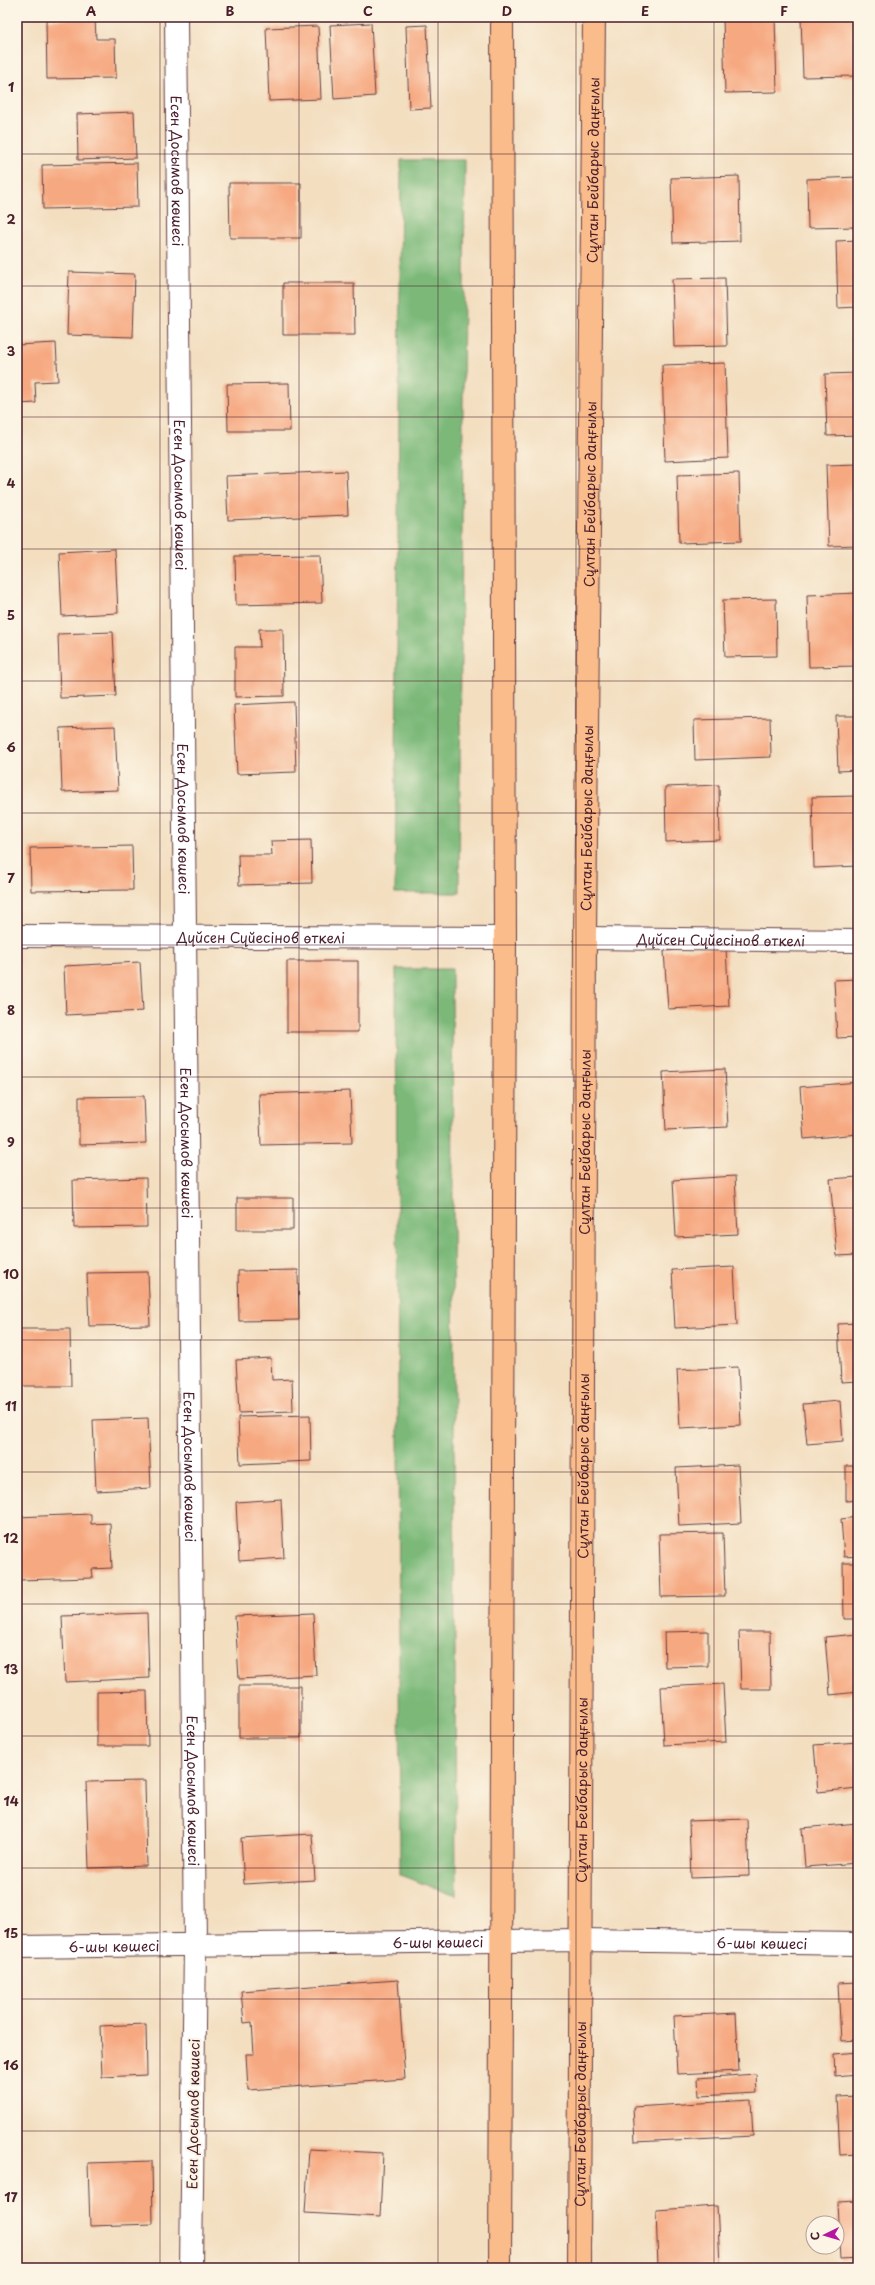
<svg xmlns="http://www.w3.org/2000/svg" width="875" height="2285" viewBox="0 0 875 2285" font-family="'Playpen Sans',sans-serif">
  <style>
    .forest { fill: #7cb979; stroke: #636c52 }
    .building { fill: #f6a981 }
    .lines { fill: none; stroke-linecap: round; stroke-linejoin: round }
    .minor-casing { stroke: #633c41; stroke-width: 24 }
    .major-casing { stroke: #633c41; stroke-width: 24 }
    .minor { stroke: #fff; stroke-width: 22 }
    .major { stroke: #fabc8b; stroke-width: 22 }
    .grid { fill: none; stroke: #4a1f2b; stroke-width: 1; stroke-opacity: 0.55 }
    .labels { text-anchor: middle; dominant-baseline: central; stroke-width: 4; stroke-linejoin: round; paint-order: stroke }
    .street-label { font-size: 14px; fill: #4a1f2b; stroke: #fcf5e5 }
    .neatline { fill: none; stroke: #4a1f2b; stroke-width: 1.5 }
    .grid-label { font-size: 13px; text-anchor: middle; font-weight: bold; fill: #4a1f2b }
  </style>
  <rect width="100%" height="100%" fill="#fcf5e5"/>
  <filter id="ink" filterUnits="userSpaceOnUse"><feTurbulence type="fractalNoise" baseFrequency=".025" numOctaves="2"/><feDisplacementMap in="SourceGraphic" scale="8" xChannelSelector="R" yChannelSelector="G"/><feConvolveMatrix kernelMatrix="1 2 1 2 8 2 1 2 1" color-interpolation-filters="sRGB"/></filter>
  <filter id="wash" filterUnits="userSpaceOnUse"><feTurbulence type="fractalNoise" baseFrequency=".012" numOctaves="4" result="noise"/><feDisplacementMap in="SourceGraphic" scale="16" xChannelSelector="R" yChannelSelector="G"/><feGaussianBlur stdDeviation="0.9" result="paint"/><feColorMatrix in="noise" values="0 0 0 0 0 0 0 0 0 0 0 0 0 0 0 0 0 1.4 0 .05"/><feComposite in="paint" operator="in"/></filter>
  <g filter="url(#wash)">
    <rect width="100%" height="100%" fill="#f3dec0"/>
    <path class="forest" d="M401,160H465L459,893H395Z
      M396,969H452L456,1896L400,1875Z"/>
    <g id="blocks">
      <path class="building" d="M723,17H775L777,92L725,93Z
        M801,17H855L856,76L803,77Z
        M95,19L96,39H115L116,78L47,79L46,20Z
        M371,23L375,96L334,99L330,25Z
        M427,25L431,108L409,109L406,26Z
        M318,26L321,99L269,101L266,28Z
        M134,112L136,158L78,160L77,114Z
        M137,163L138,207L43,209L42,165Z
        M739,176L740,241L673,243L671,178Z
        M858,177V227L808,228L807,179Z
        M229,183H301V238H230Z
        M858,240V307L838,308L836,241Z
        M69,272L135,274L133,337L67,335Z
        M725,278L727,346L674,347L672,279Z
        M283,283H354L355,335H283Z
        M56,343L58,381L35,382L36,403L17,404V345Z
        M725,363L728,458L665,461L662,365Z
        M858,373V435L827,436L825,374Z
        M289,383L290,431H228L227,384Z
        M858,464V545L829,546L826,465Z
        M346,471L348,515L228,520L226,476Z
        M739,473L741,541L679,543L677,475Z
        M115,549L118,613L62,616L59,552Z
        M320,555L322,603L236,605L235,556Z
        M858,593V666L809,667L807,595Z
        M776,599L777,656L725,657L723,600Z
        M259,629H283L284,696L235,697V647H260Z
        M113,632L116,696L60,698L58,634Z
        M294,702L296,772L237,774L234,705Z
        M836,716H858V770L838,771Z
        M770,718L771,757L695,760L694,720Z
        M115,726L118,790L62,792L60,728Z
        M719,785L720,840L666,842L665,787Z
        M858,796V866L814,868L812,797Z
        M311,840L312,883L239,885L238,855H272L271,841Z
        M132,846L133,890L31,891L30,848Z
        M726,948L729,1006L668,1009L664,951Z
        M287,961H358V1032H287Z
        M140,962L143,1011L66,1015L64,966Z
        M858,979V1037L837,1038L834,980Z
        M725,1069L728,1127L666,1130L663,1072Z
        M858,1082V1134L804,1139L800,1087Z
        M350,1091L352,1143L261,1145L259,1094Z
        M144,1096L146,1143L79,1145V1097Z
        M735,1176L738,1234L676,1237L673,1180Z
        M858,1177V1255L837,1256L830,1179Z
        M146,1178L147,1227L74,1228L73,1180Z
        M237,1198H293V1230H237Z
        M734,1267L737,1325L675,1328L672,1270Z
        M298,1270L299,1320L239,1321L238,1271Z
        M148,1272L150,1325L89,1326L87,1273Z
        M858,1323V1381L841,1382L838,1324Z
        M17,1329H70L71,1386H18Z
        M271,1358L272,1380L292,1379L293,1411L239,1413L236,1360Z
        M738,1367L741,1425L680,1428L677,1370Z
        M840,1401L843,1441L807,1444L803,1404Z
        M310,1415L311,1461L240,1464L238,1417Z
        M148,1418L151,1488L96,1491L93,1420Z
        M738,1465L741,1523L679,1526L676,1468Z
        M846,1466H858V1500L846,1501Z
        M281,1499L284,1558L239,1561L236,1502Z
        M91,1514V1524L110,1523L112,1568L92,1569L93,1578L17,1580V1517Z
        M858,1517V1556L844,1557L841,1519Z
        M723,1533L725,1596L661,1597L659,1534Z
        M843,1563H858V1619H844Z
        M147,1613L149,1678L65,1682L62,1616Z
        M313,1613L316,1675L239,1679L235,1616Z
        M708,1631V1666L665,1667L664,1632Z
        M739,1632H770L771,1689H741Z
        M858,1634V1692L830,1695L825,1637Z
        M723,1684L726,1742L664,1745L661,1687Z
        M239,1686H301V1738H239Z
        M147,1691L148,1746H97V1692Z
        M858,1742V1788L818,1792L814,1745Z
        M145,1781L147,1866L89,1868L86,1782Z
        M747,1819L749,1876L691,1878L689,1821Z
        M858,1823V1863L805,1867L802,1828Z
        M312,1834L315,1880L244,1884L241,1838Z
        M398,1980L405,2079L248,2090L246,2054H254L252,2022L244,2023L241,1991Z
        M858,1982V2040L841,2041L838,1983Z
        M736,2013L739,2071L677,2074L674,2016Z
        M146,2024L147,2075L102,2077L100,2026Z
        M858,2052V2074L835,2076L834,2054Z
        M756,2074L757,2093L699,2096L698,2078Z
        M858,2096V2154L840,2155L837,2097Z
        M751,2100L753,2136L635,2142L633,2107Z
        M309,2149L383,2153L380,2217L305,2213Z
        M152,2161L153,2224L90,2226L88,2163Z
        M858,2201V2259L840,2260L837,2202Z
        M717,2206L720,2264L658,2267L656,2210Z"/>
    </g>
  </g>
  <g filter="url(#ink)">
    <use href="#blocks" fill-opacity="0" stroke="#633c41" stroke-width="1"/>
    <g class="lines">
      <g class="minor-casing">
        <g id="minor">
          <path id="s1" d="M176,17L195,1945L191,2268"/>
          <path id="s2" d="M17,936L505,938"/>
          <path id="s3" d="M585,938L858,941"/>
          <path id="s4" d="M17,1947L580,1940L858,1944"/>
        </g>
      </g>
      <g class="major-casing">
        <g id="major">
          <path d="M500,2268L505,938L502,17"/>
          <path id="s5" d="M579,2268L585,938L594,17"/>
        </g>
      </g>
      <use href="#minor" class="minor"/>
      <use href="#major" class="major"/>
    </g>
  </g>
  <path class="grid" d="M160,17V2268M299,17V2268M438,17V2268M576,17V2268M714,17V2268M17,154H858M17,286H858M17,417H858M17,549H858M17,681H858M17,813H858M17,945H858M17,1077H858M17,1208H858M17,1340H858M17,1472H858M17,1604H858M17,1736H858M17,1868H858M17,1999H858M17,2131H858"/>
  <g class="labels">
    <g class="street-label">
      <text stroke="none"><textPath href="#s1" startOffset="154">Есен Досымов көшесі</textPath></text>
      <text stroke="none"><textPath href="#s5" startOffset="2098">Сұлтан Бейбарыс даңғылы</textPath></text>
      <text stroke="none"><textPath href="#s1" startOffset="478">Есен Досымов көшесі</textPath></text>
      <text stroke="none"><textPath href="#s5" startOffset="1774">Сұлтан Бейбарыс даңғылы</textPath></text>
      <text stroke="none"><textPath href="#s5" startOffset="1450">Сұлтан Бейбарыс даңғылы</textPath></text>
      <text stroke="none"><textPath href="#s1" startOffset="802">Есен Досымов көшесі</textPath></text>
      <text stroke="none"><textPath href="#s2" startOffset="244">Дүйсен Сүйесінов өткелі</textPath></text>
      <text stroke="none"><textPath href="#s3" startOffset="136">Дүйсен Сүйесінов өткелі</textPath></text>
      <text stroke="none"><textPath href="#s1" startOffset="1126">Есен Досымов көшесі</textPath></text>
      <text stroke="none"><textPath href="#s5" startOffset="1126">Сұлтан Бейбарыс даңғылы</textPath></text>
      <text stroke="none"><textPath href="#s1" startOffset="1450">Есен Досымов көшесі</textPath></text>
      <text stroke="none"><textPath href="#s5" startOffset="802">Сұлтан Бейбарыс даңғылы</textPath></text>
      <text stroke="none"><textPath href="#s1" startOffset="1774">Есен Досымов көшесі</textPath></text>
      <text stroke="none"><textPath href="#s5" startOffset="478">Сұлтан Бейбарыс даңғылы</textPath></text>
      <text stroke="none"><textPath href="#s4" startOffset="421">6-шы көшесі</textPath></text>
      <text stroke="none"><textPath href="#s4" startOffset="745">6-шы көшесі</textPath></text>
      <text stroke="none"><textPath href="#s4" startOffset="97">6-шы көшесі</textPath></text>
      <text transform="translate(193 2114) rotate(-89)">Есен Досымов көшесі</text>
      <text stroke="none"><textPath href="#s5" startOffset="154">Сұлтан Бейбарыс даңғылы</textPath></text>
    </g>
  </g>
  <rect width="875" height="2285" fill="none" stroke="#fcf5e5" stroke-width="44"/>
  <g transform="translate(825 2235) rotate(265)"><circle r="19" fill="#fcf5e5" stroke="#b59f9b"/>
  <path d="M0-3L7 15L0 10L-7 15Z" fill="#b5179e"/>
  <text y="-6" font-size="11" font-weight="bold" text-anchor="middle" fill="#4a1f2b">С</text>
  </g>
  <rect x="22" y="22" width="831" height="2241" class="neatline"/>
  <g class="grid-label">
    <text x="91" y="16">A</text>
    <text x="230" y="16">B</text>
    <text x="368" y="16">C</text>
    <text x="507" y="16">D</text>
    <text x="645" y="16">E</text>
    <text x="784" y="16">F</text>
    <text x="11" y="92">1</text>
    <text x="11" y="224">2</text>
    <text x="11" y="356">3</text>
    <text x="11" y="488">4</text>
    <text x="11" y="620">5</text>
    <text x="11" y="752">6</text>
    <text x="11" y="883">7</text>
    <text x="11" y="1015">8</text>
    <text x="11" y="1147">9</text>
    <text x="11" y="1279">10</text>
    <text x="11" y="1411">11</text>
    <text x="11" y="1543">12</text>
    <text x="11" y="1674">13</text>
    <text x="11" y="1806">14</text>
    <text x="11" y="1938">15</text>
    <text x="11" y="2070">16</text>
    <text x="11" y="2202">17</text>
  </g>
</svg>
